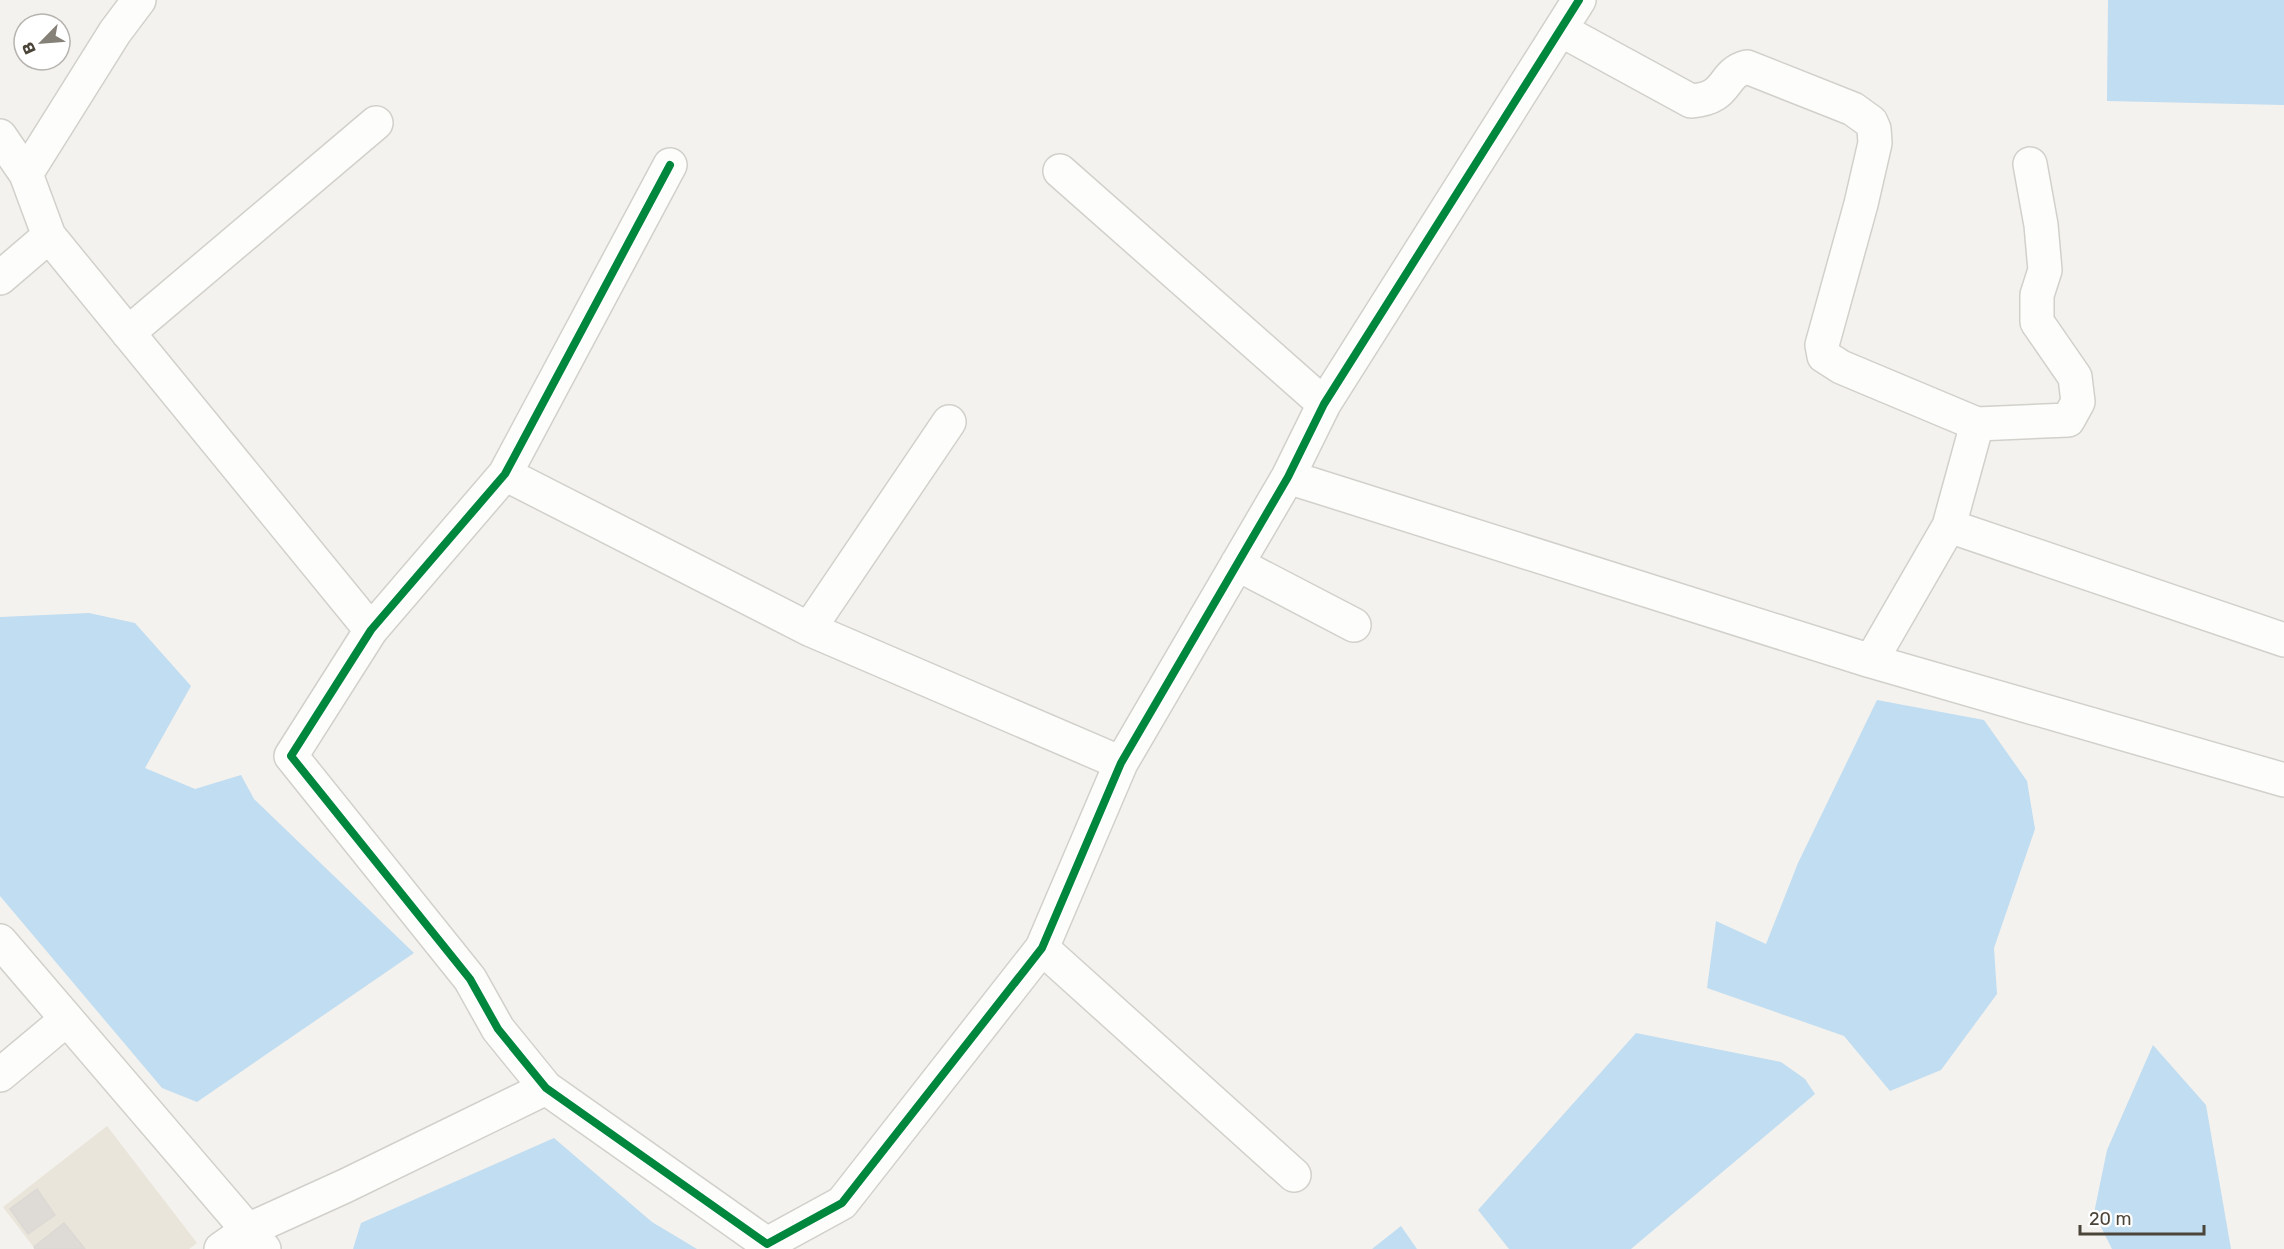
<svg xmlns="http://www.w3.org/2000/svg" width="2284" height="1249" viewBox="0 0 2284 1249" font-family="Rubik,sans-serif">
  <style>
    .education { fill: #eae5da }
    .water { fill: #c0ddf1 }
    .building { fill: #dedbd6; stroke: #dcd9d4; stroke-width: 1.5 }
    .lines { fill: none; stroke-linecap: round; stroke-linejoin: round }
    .minor-casing { stroke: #d2d0cb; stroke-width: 36 }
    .minor { stroke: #fdfdfc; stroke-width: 33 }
    .cycleway-casing { stroke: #fff; stroke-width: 11 }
    .cycleway { stroke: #00873e; stroke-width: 8 }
  </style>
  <rect width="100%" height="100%" fill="#f4f2ee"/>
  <path class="education" d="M107,1126L197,1243L189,1249H35L3,1207Z"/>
  <path class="water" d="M2108,0H2284V105L2107,101Z
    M89,613L135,623L191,686L145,768L195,789L241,775L254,799L414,953L197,1102L162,1088L0,896V617Z
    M1877,700L1984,720L2027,781L2035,829L1994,948L1997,994L1941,1070L1890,1091L1844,1036L1707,988L1716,921L1766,944L1798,863Z
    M1636,1033L1781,1062L1805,1079L1815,1094L1631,1249H1509L1478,1210Z
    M2153,1045L2206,1105L2231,1249H2112L2094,1213L2107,1150Z
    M554,1138L652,1222L697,1249H353L361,1223Z
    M1401,1226L1417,1249H1372Z"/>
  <path class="building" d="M37,1189L55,1215L28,1234L10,1209Z
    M64,1223L85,1249H35L34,1247Z"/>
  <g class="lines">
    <g class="minor-casing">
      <path id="minor" d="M1561,30L1691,101C1731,98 1720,74 1747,67L1853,109L1871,122L1874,129L1875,143L1861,204L1822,345L1824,356L1841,367L1977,424L1949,526L1871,661
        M0,136L26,174L49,236L371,630
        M670,165L505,474L371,630L291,756L470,979L498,1029L546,1088L767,1244L842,1203L1042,948L1121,763L1288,477L1324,404L1579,0
        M1060,171L1324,404
        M26,174L115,32L139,0
        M0,278L49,236
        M128,333L376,123
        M1977,424L2068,420L2078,402L2075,377L2037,322V295L2045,270L2041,225L2030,164
        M505,474L809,629L1121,763
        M1288,477L1871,661L2284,780
        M1949,526L2284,640
        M1237,564L1354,625
        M809,629L949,422
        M0,941L264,1249
        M1042,948L1294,1175
        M0,1075L67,1019
        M221,1249L248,1230L345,1186L546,1088"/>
    </g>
    <use href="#minor" class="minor"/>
    <g class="cycleway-casing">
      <path id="cycleway" d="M670,165L505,474L371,630L291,756L470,979L498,1029L546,1088L767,1244L842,1203L1042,948L1121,763L1288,477L1324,404L1579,0"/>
    </g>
    <use href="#cycleway" class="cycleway"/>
  </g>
  <g transform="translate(42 42) rotate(245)"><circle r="28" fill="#ffffff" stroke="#b7b4b0" stroke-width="1.5"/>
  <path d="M0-4.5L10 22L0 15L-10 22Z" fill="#868178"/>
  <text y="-9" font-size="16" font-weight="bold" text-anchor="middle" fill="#4b4439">B</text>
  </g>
  <path d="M2080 1225v9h124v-9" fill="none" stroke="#4b4439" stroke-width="3"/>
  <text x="2089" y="1225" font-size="18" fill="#4b4439" stroke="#ffffff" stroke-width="4.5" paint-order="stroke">20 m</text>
</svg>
